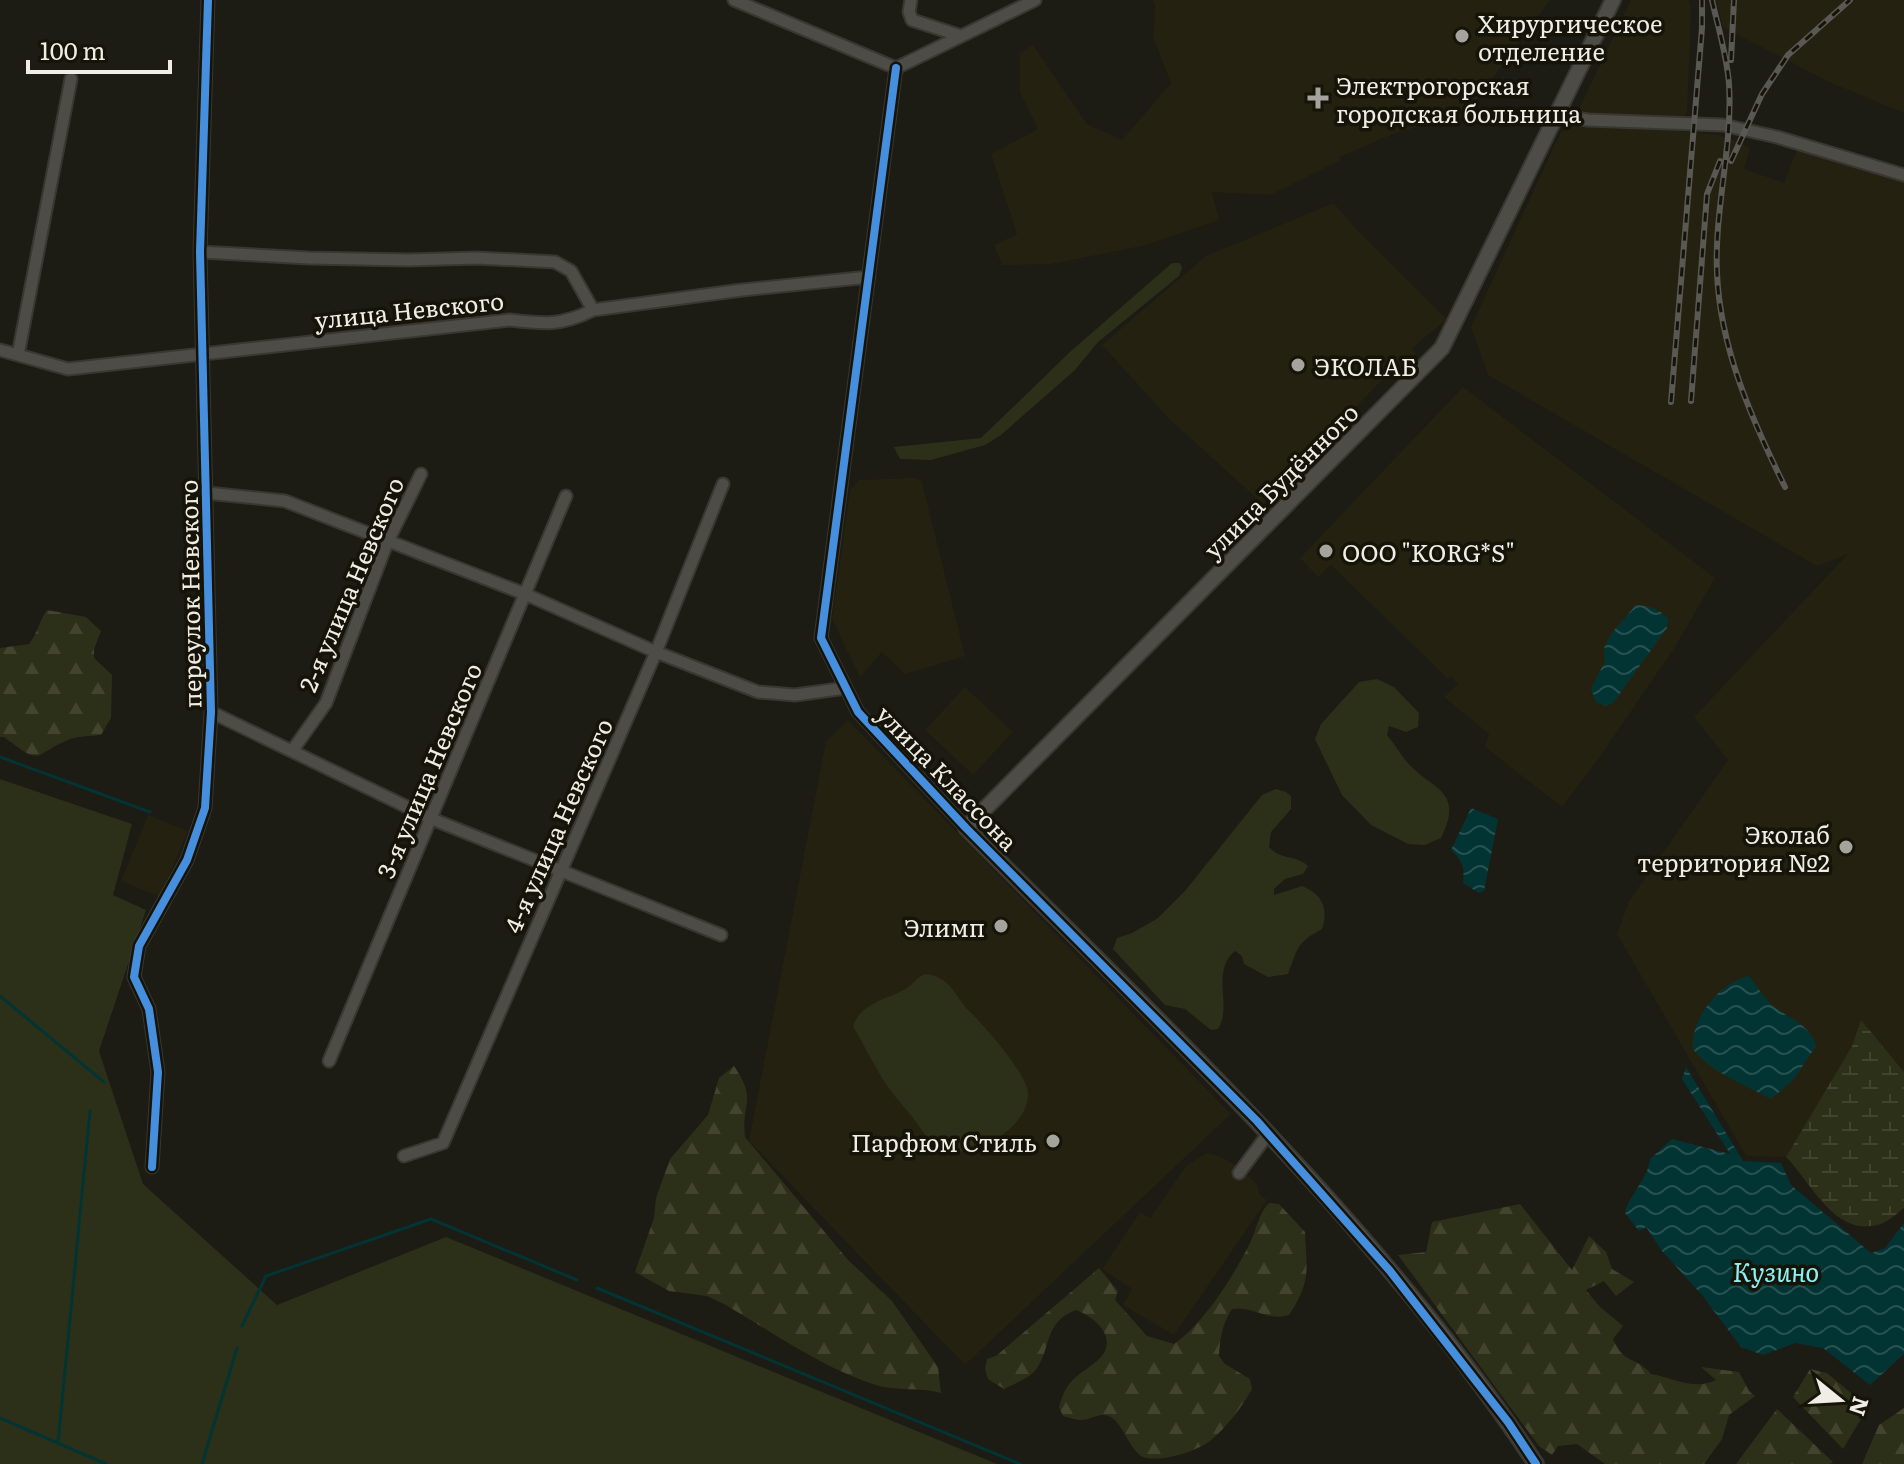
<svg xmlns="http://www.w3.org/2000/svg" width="1904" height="1464" viewBox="0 0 1904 1464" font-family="Literata,serif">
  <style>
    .built { fill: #252110 }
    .green { fill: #2d3018 }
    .forest { fill: url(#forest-firs) }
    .wetland { fill: url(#wetland-marsh) }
    .water { fill: url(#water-waves) }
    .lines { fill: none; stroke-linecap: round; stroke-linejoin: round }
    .stream { stroke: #033434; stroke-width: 3 }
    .minor-casing { stroke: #383732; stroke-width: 15 }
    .tertiary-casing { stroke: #383732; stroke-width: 18 }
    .minor { stroke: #4d4c46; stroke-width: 11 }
    .tertiary { stroke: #4d4c46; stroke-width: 14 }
    .rail-casing { stroke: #595854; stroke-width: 6 }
    .rail { stroke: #161408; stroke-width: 3; stroke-dasharray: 9; stroke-linecap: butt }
    .cycleway-casing { stroke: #161408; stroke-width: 13 }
    .cycleway { stroke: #468fdf; stroke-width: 8 }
    .poi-dot { fill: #a5a49c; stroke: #161408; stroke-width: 3 }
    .labels { text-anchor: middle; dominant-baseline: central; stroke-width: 7; stroke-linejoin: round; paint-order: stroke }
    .poi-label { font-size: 24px; fill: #efede5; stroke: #161408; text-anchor: start }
    .street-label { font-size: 24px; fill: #efede5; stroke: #161408 }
    .water-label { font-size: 26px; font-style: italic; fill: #8af1f2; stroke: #161408 }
  </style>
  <defs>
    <pattern id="forest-firs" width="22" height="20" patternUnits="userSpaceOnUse" patternTransform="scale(2)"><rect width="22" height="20" fill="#2d3018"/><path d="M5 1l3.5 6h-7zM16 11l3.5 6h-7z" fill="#42442e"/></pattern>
    <pattern id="wetland-marsh" width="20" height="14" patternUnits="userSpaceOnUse" patternTransform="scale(2)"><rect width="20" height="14" fill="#2d3018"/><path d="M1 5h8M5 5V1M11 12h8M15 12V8" fill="none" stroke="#42442e"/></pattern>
    <pattern id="water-waves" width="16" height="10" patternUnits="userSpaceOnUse" patternTransform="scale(2)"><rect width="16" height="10" fill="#033434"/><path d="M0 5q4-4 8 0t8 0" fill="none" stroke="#285251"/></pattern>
  </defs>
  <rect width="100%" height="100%" fill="#1c1b14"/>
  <path class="built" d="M1153,0H1550L1468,112L1393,134L1339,157L1340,160L1270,195L1212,192L1219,220L1142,246L1051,264L1002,265L994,245L1017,234L991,154L1038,129L1020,92V53L1033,45L1087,124L1122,140L1171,83L1153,37L1155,5Z
    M1631,0H1689L1691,12L1687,112L1680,122L1576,115Z
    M1716,0H1904V113L1829,82L1723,27Z
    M1595,123L1719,135L1750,147L1744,169L1784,183L1798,147L1904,179V1072L1861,1021L1852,1046L1786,1157L1746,1156L1617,934L1629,901L1728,760L1694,717L1848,554L1817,566L1488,375L1471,327L1560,133L1574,125Z
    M1334,203L1356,229L1447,319L1412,348L1416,353L1408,361L1404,357L1263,504L1168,418L1102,345L1206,256Z
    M1463,387L1715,578L1677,644L1597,761L1562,807L1485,747L1489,734L1444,697L1458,684L1451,676L1448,679L1331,565L1318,577L1300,558Z
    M916,478L922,482L965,656L905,674L882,652L860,677L832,619L850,490L859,480Z
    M965,687L1013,732L973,775L925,730Z
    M848,720L1231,1114L965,1365L749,1141L826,741Z
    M148,815L188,831L160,897L121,881Z
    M1207,1153L1216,1155L1234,1164L1257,1184L1259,1194L1267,1200L1174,1335L1123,1305L1132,1289L1102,1269L1140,1212L1150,1218L1186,1166Z"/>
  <path class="green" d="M1172,263H1180L1182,268L1179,276L1098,342L1075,370L1001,435L985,445L931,460L900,459L894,447L981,438L1071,351Z
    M1377,679L1394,687L1419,713L1418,727L1406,732L1389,726L1387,735C1394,743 1399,752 1406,761C1432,791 1465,789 1441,838L1425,845L1408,844L1371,825L1342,795L1315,739L1321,724L1359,682Z
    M0,779L132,824L113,895L146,910L99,1051L143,1184L277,1305L446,1237L997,1464H0Z
    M1276,789L1286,792L1291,796V809L1271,832L1269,847C1280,860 1296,855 1308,866L1303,874L1285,879L1274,889V895L1302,886C1322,894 1329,908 1322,929C1296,943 1298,948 1288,974L1268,977L1244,964L1242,956L1235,951C1210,972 1233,1005 1218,1029L1211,1030L1185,1009L1165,1005L1113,949L1117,938L1132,933L1158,918L1185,891L1262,795Z
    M925,974C950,976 954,995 969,1011C984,1025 1028,1075 1028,1094C1029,1130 963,1166 936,1146C928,1139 922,1131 917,1123C907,1109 895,1098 886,1084C874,1066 864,1045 853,1026C863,1000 890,1000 910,986C915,981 918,977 925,974Z"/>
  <path class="forest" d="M47,610L86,617L101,631L94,649V658L112,675L111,718L101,735C92,736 79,736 70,739C31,755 45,768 4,737H0V648L29,644C38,633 39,621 47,610Z
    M734,1066C758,1101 741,1101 745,1137L848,1260L892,1301L938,1367L941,1393C920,1387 898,1391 879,1386C824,1369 774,1333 724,1304L707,1296L669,1291L635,1272L654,1218L656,1198L670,1159L708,1115L719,1078Z
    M1269,1203L1279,1204L1305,1232C1307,1270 1311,1282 1289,1315C1268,1322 1252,1305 1232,1309C1222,1324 1220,1339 1219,1356L1225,1364L1250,1379L1252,1389C1242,1407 1226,1428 1210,1441C1196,1452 1156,1464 1141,1456C1128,1446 1124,1426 1111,1417C1101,1411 1091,1420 1081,1420C1075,1420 1068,1417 1063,1416L1059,1407C1062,1398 1064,1390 1070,1383C1079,1372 1096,1365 1104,1353C1115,1333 1092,1316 1076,1310C1044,1322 1052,1345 1037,1368C1031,1378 1015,1383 1004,1389L988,1379L985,1369L987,1359L996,1356L1099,1268L1118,1291L1115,1300L1147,1336L1174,1344C1205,1322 1233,1277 1250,1243C1257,1229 1258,1214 1269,1203Z
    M1520,1204L1572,1270L1589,1236L1606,1252L1612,1269L1634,1282L1616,1296L1604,1281L1586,1290L1599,1306L1623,1326L1613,1339C1625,1366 1635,1355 1651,1374C1674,1378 1694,1391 1716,1380L1701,1367L1739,1372L1749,1391L1755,1396L1729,1415L1722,1439L1704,1464H1605L1577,1444L1558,1446L1552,1455L1539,1446L1398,1255L1426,1252L1432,1222Z
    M1810,1369L1827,1373L1868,1407L1843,1449L1793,1397Z
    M1904,1408V1464H1862L1879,1425Z
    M1777,1409L1833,1462L1830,1464H1736Z"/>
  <path class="wetland" d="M1861,1020L1904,1072V1208C1896,1214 1887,1223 1877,1225C1834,1236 1811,1182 1786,1157L1852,1046Z"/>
  <path class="water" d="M1636,605C1650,606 1658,608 1668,619L1667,628L1613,703L1605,706L1596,702L1591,689L1605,661L1604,648L1611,634Z
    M1471,808L1498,819L1484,891L1479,893L1463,883C1465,867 1462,860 1451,850Z
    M1749,976C1757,986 1765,1000 1774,1007C1790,1018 1811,1026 1816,1046L1794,1079L1771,1099C1746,1085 1711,1073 1693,1049C1690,1019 1720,982 1749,976Z
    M1686,1067L1743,1161L1781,1163L1791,1185L1871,1253L1885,1248L1904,1223V1354L1870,1385L1823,1348L1795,1343L1763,1355L1741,1347L1702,1295L1662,1251L1646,1227L1639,1231L1625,1213C1630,1193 1648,1179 1650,1159L1672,1139L1730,1154L1682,1079Z"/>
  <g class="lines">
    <path class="stream" d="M0,757L150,812
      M0,996L104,1082
      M597,1288L1020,1464
      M242,1326L266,1276L431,1219L577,1280
      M0,1418L106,1464
      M58,1443L90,1111
      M202,1464L237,1348"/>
    <g class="minor-casing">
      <path id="minor" d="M734,0L896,68
        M911,0L909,12L912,20L961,36
        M896,68L821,638L858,712L966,828
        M896,68L1035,0
        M1558,115L1588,120L1723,125L1777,137L1904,175
        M200,252L309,258L408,260L477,258L555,262L571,271L593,310
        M0,350L68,369L510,320C544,324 561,326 593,310L742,290L869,277
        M18,355L71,79
        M207,493L285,501L525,594L656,652L758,692L795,695L846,688
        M211,712L432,819L721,935
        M292,751L326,703L387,543L421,474
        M329,1061L566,496
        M404,1156L443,1143L656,652L723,484
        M152,1167L158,1072L149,1009L134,977L139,946L187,860L205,808L211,712L200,252L208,0
        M1239,1173L1268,1134"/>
    </g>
    <g class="tertiary-casing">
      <path id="tertiary" d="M1536,1464C1378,1226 1166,1029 966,828L1442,348L1613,0"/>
    </g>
    <use href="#minor" class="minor"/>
    <use href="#tertiary" class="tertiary"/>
    <g class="rail-casing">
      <path id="rail" d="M1712,0C1718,27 1727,56 1729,84C1733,147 1714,210 1717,273C1720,348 1752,420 1785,487
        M1731,60L1734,0
        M1731,161L1762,94L1788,55L1850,0
        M1691,401L1707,194L1720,161
        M1671,402L1702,28V0"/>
    </g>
    <use href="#rail" class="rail"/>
    <g class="cycleway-casing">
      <path id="cycleway" d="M896,68L821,638L858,712L966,828L1257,1121L1390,1271L1508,1422L1536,1464
        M152,1167L158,1072L149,1009L134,977L139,946L187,860L205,808L211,712L200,252L208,0"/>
    </g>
    <use href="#cycleway" class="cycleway"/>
  </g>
  <g class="poi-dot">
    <circle cx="1462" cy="36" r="8"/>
    <path d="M1314 86h8v8h8v8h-8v8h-8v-8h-8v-8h8z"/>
    <circle cx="1298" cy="365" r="8"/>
    <circle cx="1326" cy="551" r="8"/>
    <circle cx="1846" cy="847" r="8"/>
    <circle cx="1001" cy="926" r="8"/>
    <circle cx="1053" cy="1141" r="8"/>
  </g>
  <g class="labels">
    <g class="poi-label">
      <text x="1478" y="22">Хирургическое<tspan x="1478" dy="28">отделение</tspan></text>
      <text x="1336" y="84">Электрогорская<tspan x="1336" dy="28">городская больница</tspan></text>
      <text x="1314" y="365">ЭКОЛАБ</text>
      <text x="1342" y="551">ООО "KORG*S"</text>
      <text x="1830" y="833" text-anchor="end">Эколаб<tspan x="1830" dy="28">территория №2</tspan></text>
      <text x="985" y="926" text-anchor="end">Элимп</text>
      <text x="1037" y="1141" text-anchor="end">Парфюм Стиль</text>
    </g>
    <g class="street-label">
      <text transform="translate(409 309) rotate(-6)">улица Невского</text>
      <text transform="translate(1280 480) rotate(-45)">улица Будённого</text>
      <text transform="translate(350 584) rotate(-67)">2-я улица Невского</text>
      <text transform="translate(189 594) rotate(-91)">переулок Невского</text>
      <text transform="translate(428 770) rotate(-67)">3-я улица Невского</text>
      <text transform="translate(948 777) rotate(46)">улица Классона</text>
      <text transform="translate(557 825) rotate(-66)">4-я улица Невского</text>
    </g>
    <g class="water-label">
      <text x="1776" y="1270">Кузино</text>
    </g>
  </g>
  <g transform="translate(1840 1400) rotate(108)" stroke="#161408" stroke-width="6" paint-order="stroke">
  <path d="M0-6L14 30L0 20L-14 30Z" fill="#efede5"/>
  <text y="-12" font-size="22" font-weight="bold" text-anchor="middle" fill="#efede5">N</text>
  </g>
  <path d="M28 60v12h142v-12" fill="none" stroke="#efede5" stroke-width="4"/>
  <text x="40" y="60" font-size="24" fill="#efede5" stroke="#161408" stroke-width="6" paint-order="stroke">100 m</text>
</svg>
